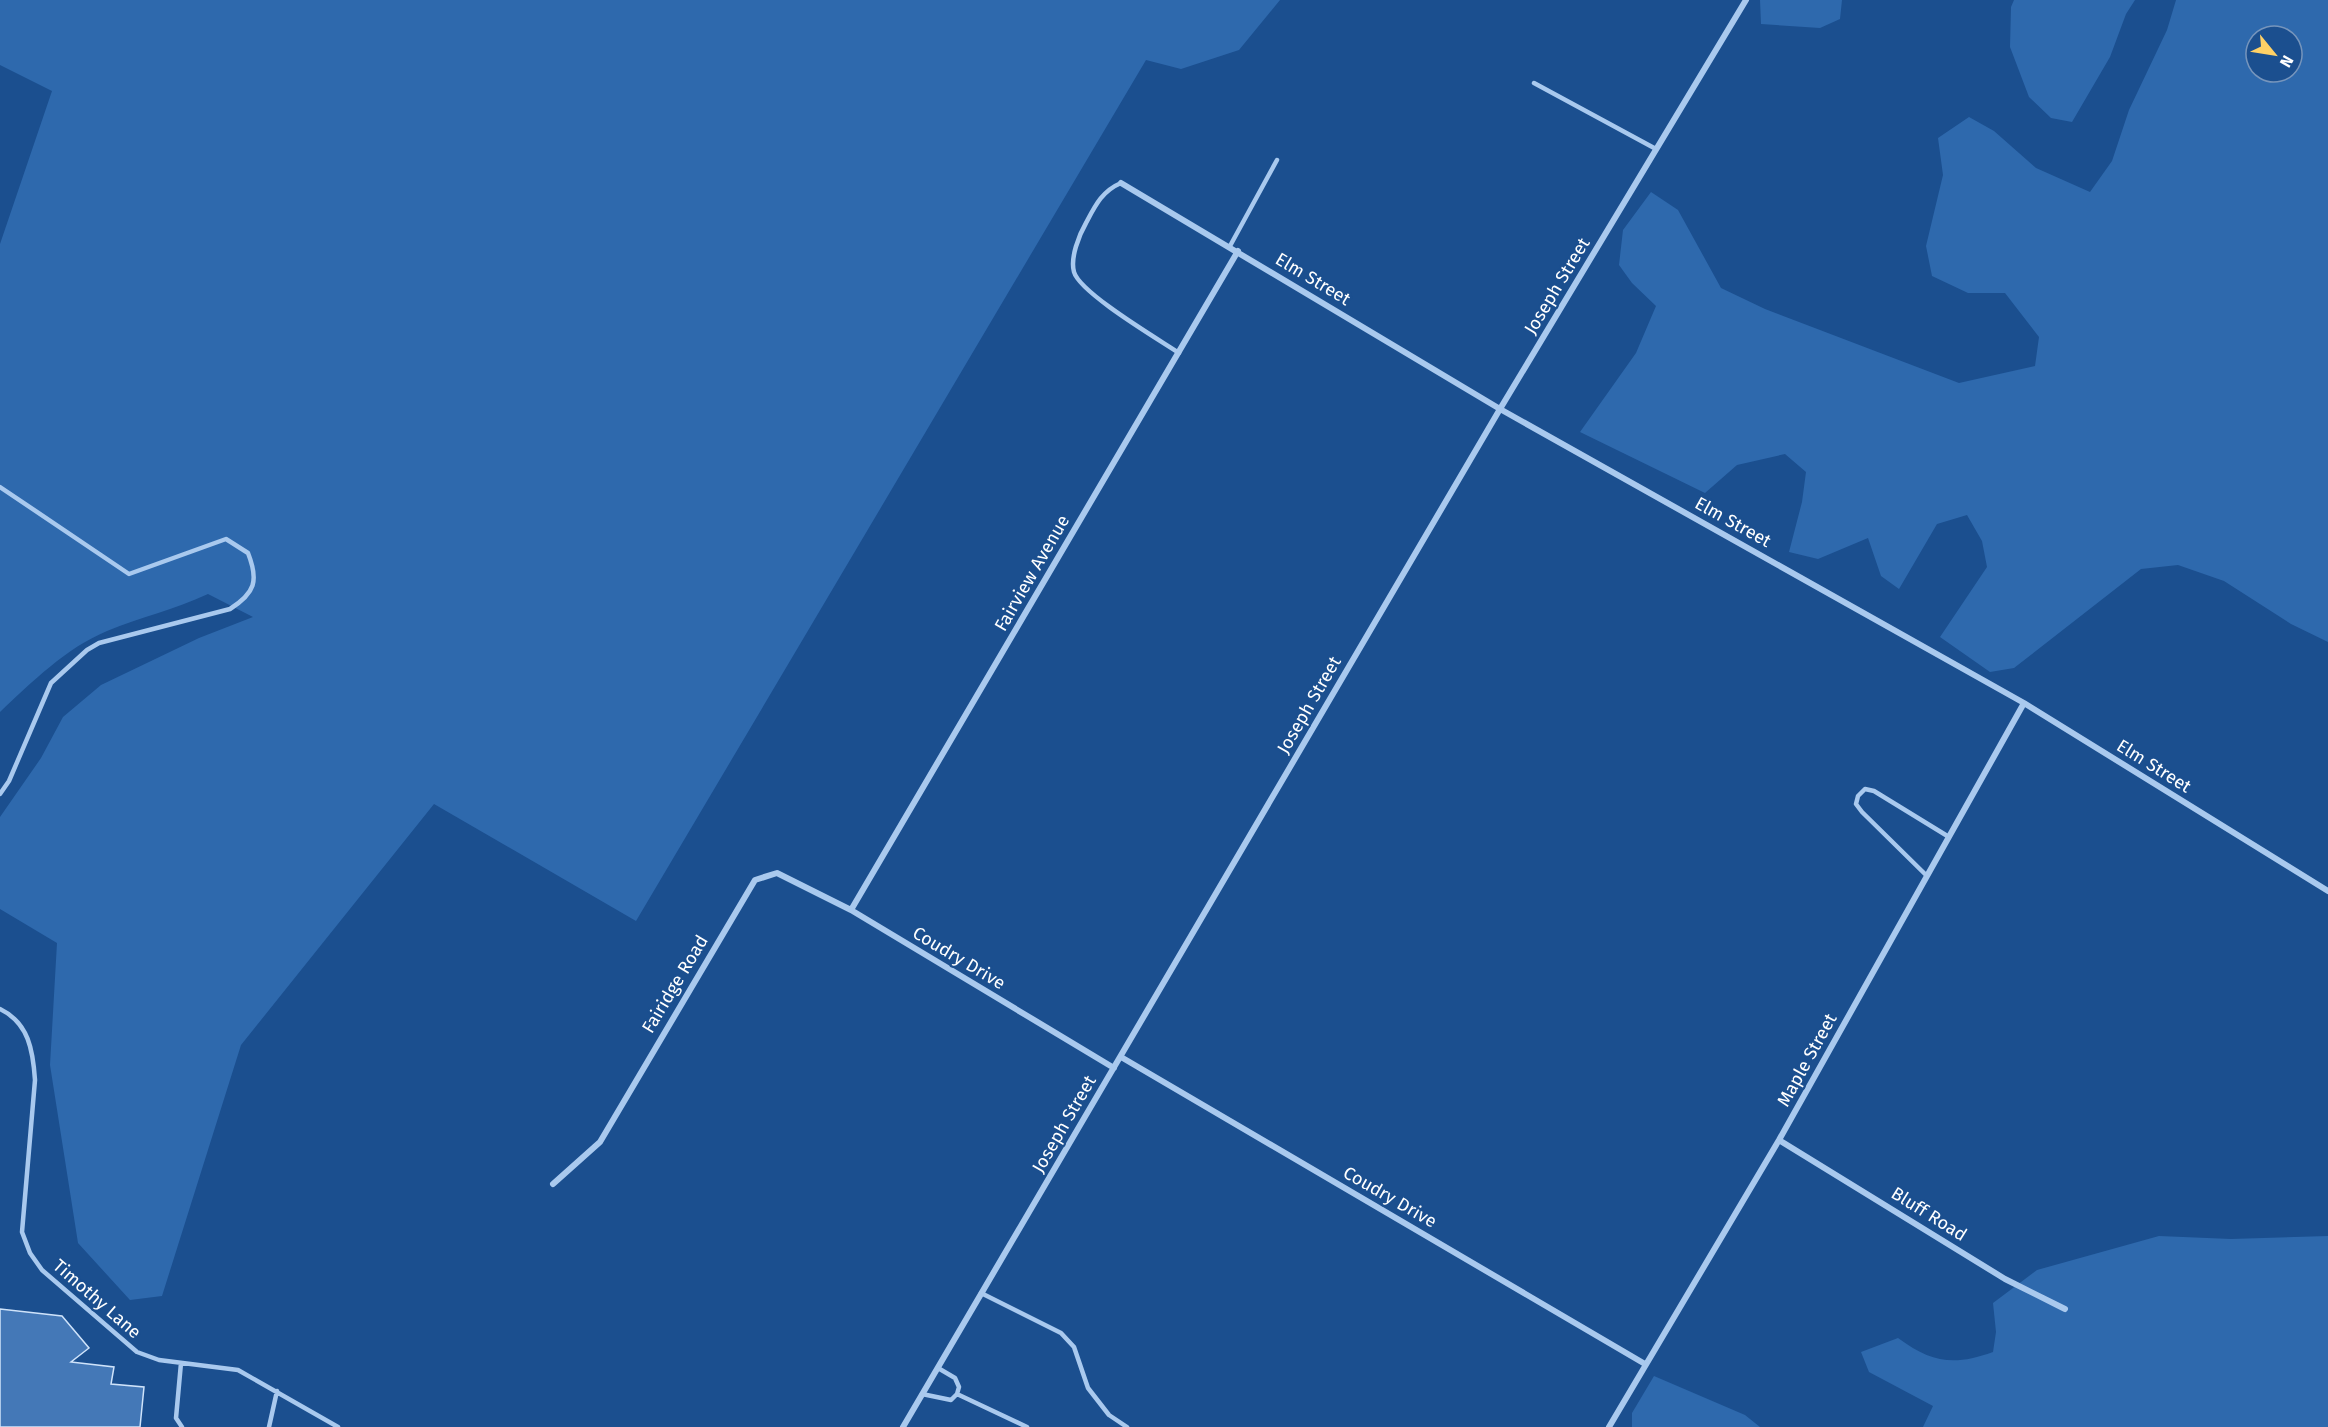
<svg xmlns="http://www.w3.org/2000/svg" width="2328" height="1427" viewBox="0 0 2328 1427" font-family="'Fira Sans',sans-serif">
  <style>
    .green { fill: #2e69ad; fill-rule: evenodd }
    .building { fill: #4478b7; stroke: #cfe3fa; stroke-width: 1.5 }
    .lines { fill: none; stroke-linecap: round; stroke-linejoin: round }
    .service { stroke: #a9c9ee; stroke-width: 4.5 }
    .minor { stroke: #a9c9ee; stroke-width: 6 }
    .labels { text-anchor: middle; dominant-baseline: central; stroke-width: 4.5; stroke-linejoin: round; paint-order: stroke }
    .street-label { font-size: 18px; fill: #fff; stroke: #1b4f8f }
  </style>
  <rect width="100%" height="100%" fill="#1b4f8f"/>
  <path class="green" d="M0,0H1280L1239,50L1181,69L1146,60L636,921L434,804L241,1045L162,1296L130,1300L78,1243L50,1065L57,943L0,909V817L41,758L63,717L101,685L199,638L253,617L208,594C174,610 141,617 107,631C66,648 32,682 0,712V244L52,91L0,65Z
    M1842,0L1840,19L1820,28L1761,24L1760,0Z
    M2014,0H2135L2126,14L2110,57L2072,122L2051,118L2029,97L2010,47L2011,7Z
    M2176,0H2328V642L2291,624L2224,581L2178,565L2141,569L2014,668L1990,672L1940,637L1987,567L1982,541L1967,515L1937,524L1899,589L1881,576L1868,538L1818,559L1789,552L1802,502L1806,472L1785,454L1737,465L1705,493L1580,432L1636,353L1656,306L1632,283L1619,265L1623,230L1651,192L1678,210L1721,288L1765,309L1959,383L2035,366L2039,337L2005,293H1968L1932,276L1926,246L1943,175L1938,138L1969,117L1994,131L2036,168L2090,192L2112,161L2129,110L2167,30ZM2256,36H2292V72H2256Z
    M2159,1236L2231,1239L2328,1236V1427H1923L1933,1406L1869,1372L1861,1352L1898,1338C1932,1363 1954,1366 1993,1352L1996,1332L1993,1303L2037,1270Z
    M1654,1376L1745,1415L1760,1427H1632V1413Z"/>
  <path class="building" d="M0,1309L62,1316L89,1348L71,1362L114,1367L111,1384L144,1387L140,1427H0Z"/>
  <g class="lines">
    <path class="service" d="M1534,83L1656,149
      M1121,183C1102,191 1095,206 1086,223C1079,235 1070,258 1074,272C1080,293 1158,339 1179,353
      M1230,246L1277,160
      M0,487L129,574L226,539L248,553C259,581 255,593 230,609L99,643L87,650L51,683L9,781L0,794
      M1927,876L1862,812L1856,804L1858,796L1865,789L1874,791L1949,837
      M0,1009C29,1023 33,1051 35,1080L22,1232L30,1253L42,1270L137,1352L159,1360L238,1370L338,1427
      M981,1293L1061,1333L1074,1347L1088,1388L1109,1415L1127,1427
      M181,1363L176,1418L182,1427
      M922,1394L951,1400L957,1394L959,1387L955,1378L938,1368
      M957,1394L1027,1427
      M269,1427L277,1391"/>
    <path class="minor" d="M1121,183L1500,409L2024,703L2328,891
      M851,910L1238,251
      M1121,1057L1645,1364
      M1779,1140L2005,1279L2065,1309
      M553,1184L600,1142L755,880L777,873L851,910L1114,1068
      M903,1427L1500,409L1746,0
      M1609,1427L1779,1140L2024,703"/>
  </g>
  <g class="labels">
    <g class="street-label">
      <text transform="translate(1313 279) rotate(31)">Elm Street</text>
      <text transform="translate(1557 286) rotate(-59)">Joseph Street</text>
      <text transform="translate(1733 522) rotate(29)">Elm Street</text>
      <text transform="translate(1032 573) rotate(-60)">Fairview Avenue</text>
      <text transform="translate(1309 705) rotate(-60)">Joseph Street</text>
      <text transform="translate(2154 766) rotate(32)">Elm Street</text>
      <text transform="translate(959 958) rotate(31)">Coudry Drive</text>
      <text transform="translate(675 984) rotate(-59)">Fairidge Road</text>
      <text transform="translate(1807 1060) rotate(-61)">Maple Street</text>
      <text transform="translate(1064 1124) rotate(-60)">Joseph Street</text>
      <text transform="translate(1390 1197) rotate(30)">Coudry Drive</text>
      <text transform="translate(1929 1214) rotate(32)">Bluff Road</text>
      <text transform="translate(97 1299) rotate(41)">Timothy Lane</text>
    </g>
  </g>
  <g transform="translate(2274 54) rotate(120)"><circle r="28" fill="#1b4f8f" stroke="#7695bc" stroke-width="1.5"/>
  <path d="M0-4.5L10 22L0 15L-10 22Z" fill="#ffd166"/>
  <text y="-9" font-size="16" font-weight="bold" text-anchor="middle" fill="#ffffff">N</text>
  </g>
</svg>
